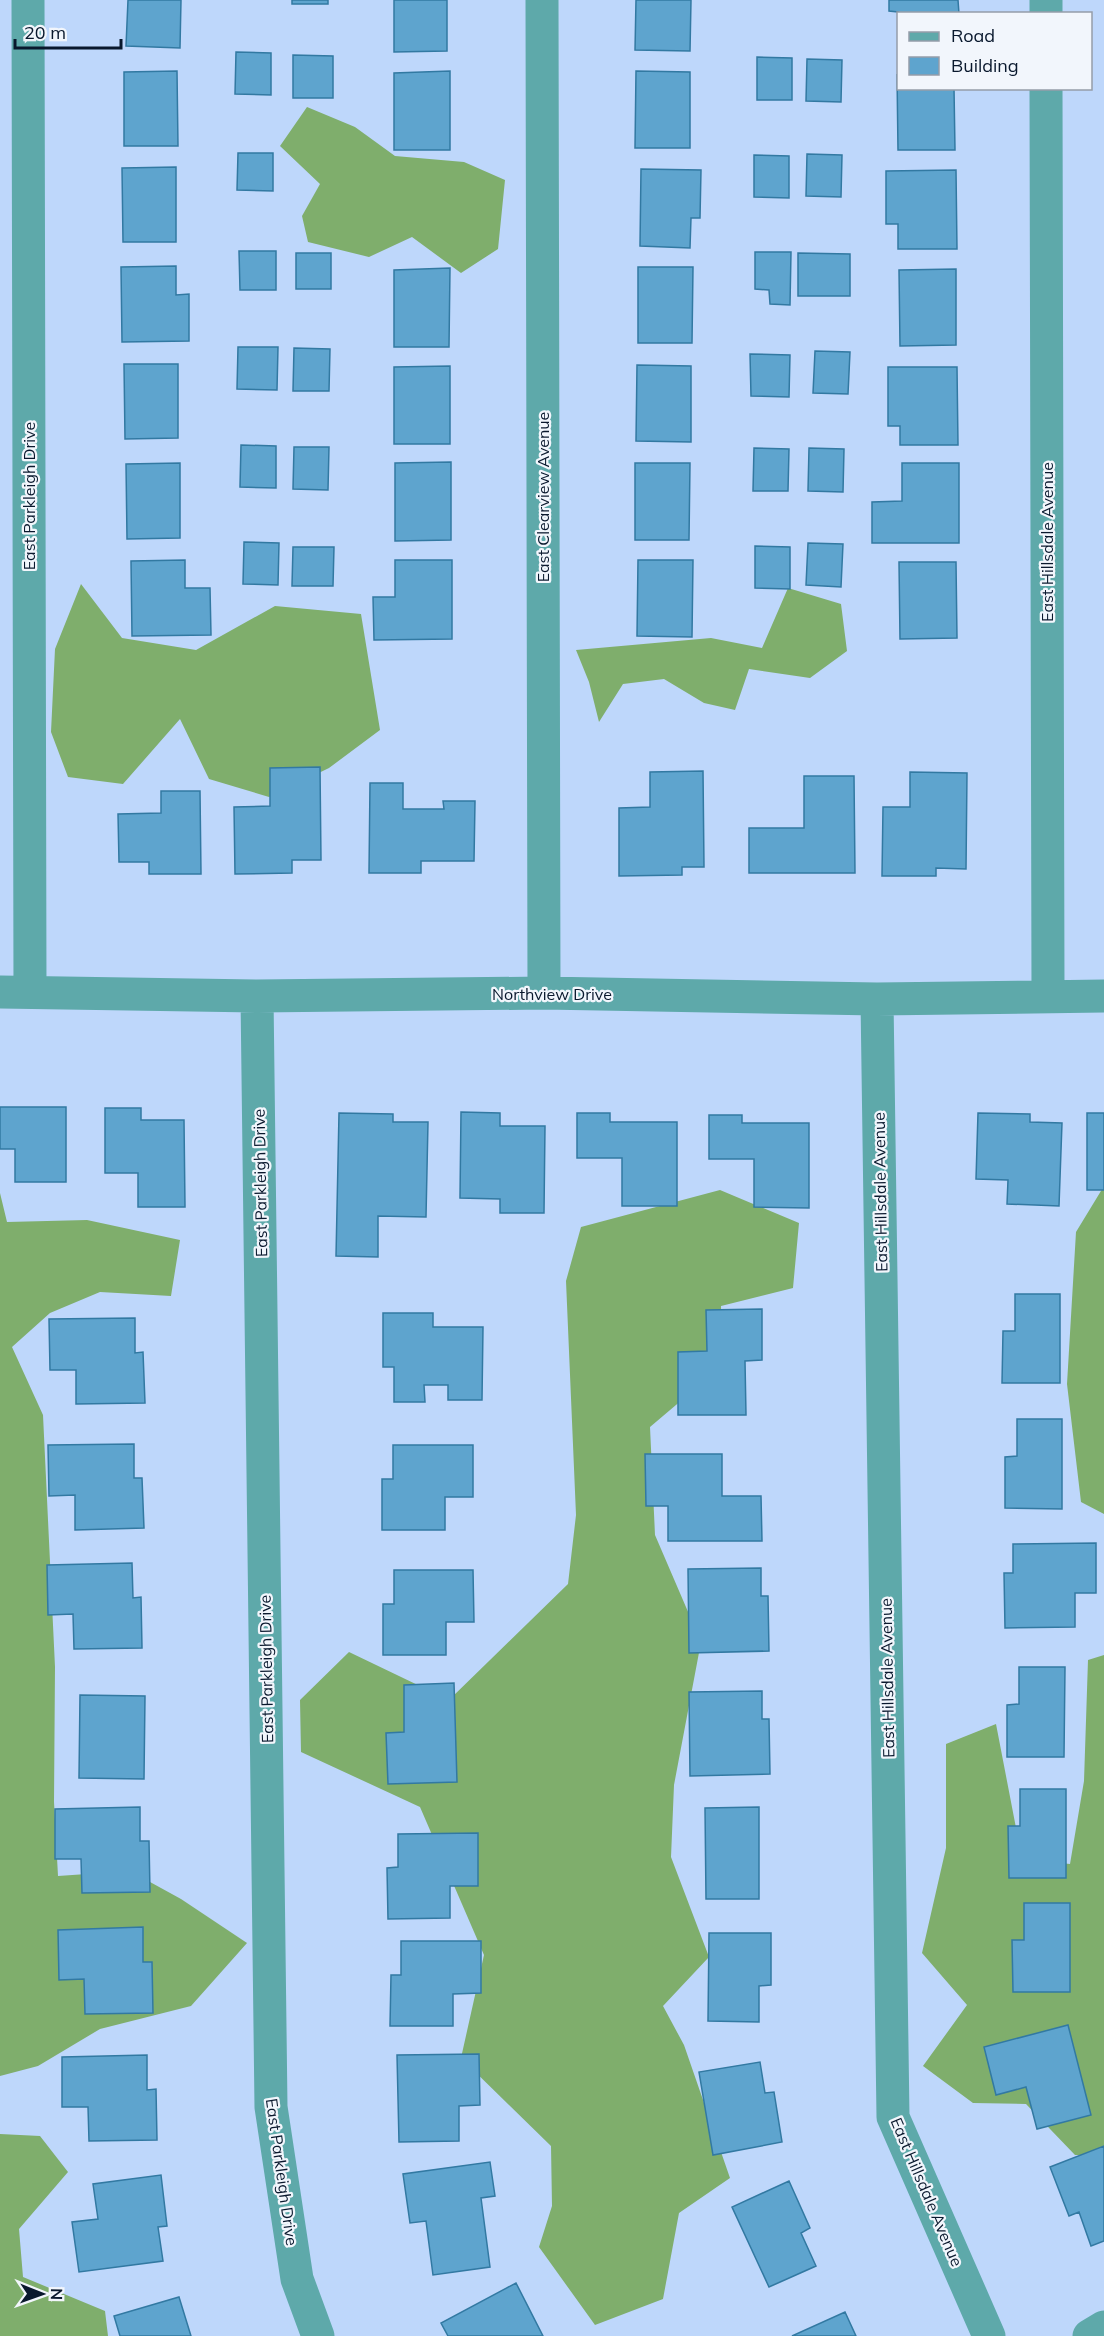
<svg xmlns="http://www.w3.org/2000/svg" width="1104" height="2336" viewBox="0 0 1104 2336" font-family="Mulish,sans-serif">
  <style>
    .forest { fill: #7fae6c }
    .building { fill: #5ea4ce; stroke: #3279a2; stroke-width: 1.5 }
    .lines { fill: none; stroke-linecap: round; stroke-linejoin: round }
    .minor { stroke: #5ea9aa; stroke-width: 33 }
    .labels { text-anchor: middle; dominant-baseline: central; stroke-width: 4.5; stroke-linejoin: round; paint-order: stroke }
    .street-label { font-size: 16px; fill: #09182d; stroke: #f2f6fc }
  </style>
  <rect width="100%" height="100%" fill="#bed7fb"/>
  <path class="forest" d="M307,107L355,127L395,156L464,162L505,180L498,249L461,273L412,237L369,257L308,242L302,216L320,184L280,146Z
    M81,584L122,638L196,650L275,606L361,614L380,730L329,768L269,797L209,779L180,719L123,784L68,777L51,732L55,649Z
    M788,588L841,604L847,651L810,678L749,669L735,710L704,703L664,679L623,684L599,722L589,682L576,650L711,638L762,648Z
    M1104,1186V1514L1081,1502L1067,1384L1076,1232Z
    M720,1190L799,1223L793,1288L721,1306L722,1366L650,1427L655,1535L701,1642L674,1785L671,1857L709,1957L663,2006L684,2045L730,2178L679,2213L663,2299L595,2325L539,2247L552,2206L551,2146L461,2058L484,1955L420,1807L301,1752L300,1700L349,1652L449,1700L568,1584L576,1515L566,1281L581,1227Z
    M0,1193L7,1222L87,1220L180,1240L171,1296L100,1292L50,1313L12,1347L43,1415L55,1667L54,1802L58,1876L130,1871L181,1899L247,1943L191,2006L100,2029L38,2066L0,2076Z
    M1104,1655V2155H1075L1026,2104L973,2103L923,2066L967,2005L922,1953L946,1848V1744L996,1724L1022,1859L1070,1864L1084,1781L1088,1660Z
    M0,2134L40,2136L68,2172L19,2229L23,2277L105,2311L108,2336H0Z"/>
  <path class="building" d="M128,0H181L180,48L126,46Z
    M292,0H328V4H292Z
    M394,0H447V51L394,52Z
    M636,0H691L690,51L635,50Z
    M889,0H958L959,14H898V55V12L889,11Z
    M236,52L271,53V95L235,94Z
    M293,55L333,56V98H293Z
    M757,57L792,58V100H757Z
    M807,59L842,60L841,102L806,101Z
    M177,71L178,146H124V72Z
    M450,71V150H394V73Z
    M636,71L690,72V148H635Z
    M897,74L898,88H954L955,150H898Z
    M238,153H273V191L237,190Z
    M807,154L842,155L841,197L806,196Z
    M754,155L789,156V198L754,197Z
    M176,167V242H123L122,168Z
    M641,169L701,170L700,218H691L690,248L640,246Z
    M956,170L957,249H898V224H886V171Z
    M239,251H276V290H240Z
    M755,252H791L790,305L770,304L769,290L755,289Z
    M296,253H331V289H296Z
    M798,253L850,254V296H798Z
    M176,266V295L189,294V341L122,342L121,267Z
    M638,267H693L692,343H638Z
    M450,268L449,347H394V270Z
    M956,269V345L900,346L899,270Z
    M238,347H278L277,390L237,389Z
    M294,348L330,349L329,391H293Z
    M815,351L850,352L848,394L813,393Z
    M750,354L790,355L789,397L751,396Z
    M124,364H178V438L125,439Z
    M637,365L691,366V442L636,441Z
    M450,366V444H394V367Z
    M888,367H957L958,445H900V426H888Z
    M241,445L276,446V488L240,487Z
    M294,447H329L328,490L293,489Z
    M754,448L789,449L788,491H753Z
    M809,448L844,449L843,492L808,491Z
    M451,462V540L395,541V463Z
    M180,463V538L127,539L126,464Z
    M635,463H690L689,540H635Z
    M902,463H959V543H872V502L902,501Z
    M244,542L279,543L278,585L243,584Z
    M808,543L843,544L841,587L806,585Z
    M755,546L790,547V589L755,588Z
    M293,547H334L333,586H292Z
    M185,560V588H210L211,635L132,636L131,561Z
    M395,560H452V639L374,640L373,597H395Z
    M638,560H693L692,637L637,636Z
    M899,562H956L957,638L900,639Z
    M320,767L321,860H292V873L235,874L234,807L270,806V768Z
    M703,771L704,867H682V875L619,876V808L650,807V772Z
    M910,772L967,773L966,869L936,868V876H882L883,807H910Z
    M804,776H854L855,873H749V828H804Z
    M370,783H403V809H444L443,801H475L474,861H421V873H369Z
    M161,791H200L201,874H149V862H119L118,814L161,813Z
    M0,1107H66V1182H15V1149H0Z
    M105,1108H141V1120H184L185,1207H138V1173H105Z
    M461,1112L500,1113V1126H545L544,1213H500V1199L460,1198Z
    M339,1113L393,1114V1122H428L426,1217L378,1216V1257L336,1256Z
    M577,1113H610V1122H677V1206H622V1158H577Z
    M978,1113L1030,1114V1122L1062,1123L1059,1206L1007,1204L1008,1180L976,1179Z
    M1087,1113H1104V1190H1087Z
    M709,1115H742V1123H809V1208L754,1207V1159H709Z
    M1015,1294H1060V1383H1002L1003,1331H1015Z
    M762,1309V1360L745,1361L746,1415H678V1352L707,1351L706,1310Z
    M383,1313H433V1327H483L482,1400H448V1385H424L425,1402H394V1367H383Z
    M135,1318V1353L143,1352L145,1403L76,1404V1370H50L49,1319Z
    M1017,1419H1062V1509L1005,1508V1457L1017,1456Z
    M134,1444V1478H142L144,1528L75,1530V1495L49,1496L48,1445Z
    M393,1445H473V1497H445V1530H382V1479H393Z
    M645,1454H722V1496H761L762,1541H668V1506H646Z
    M1096,1543V1593H1075V1627L1005,1628L1004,1573H1013V1544Z
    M132,1563L133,1598L141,1597L142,1648L74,1649L73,1614L48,1615L47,1565Z
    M761,1568V1596H768L769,1651L689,1653L688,1569Z
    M394,1570H473L474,1622H446V1655H383V1604H394Z
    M1019,1667H1065L1064,1757H1007V1705L1019,1704Z
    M454,1683L457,1782L388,1784L386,1733L404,1732V1685Z
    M762,1691V1719H769L770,1774L690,1776L689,1692Z
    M80,1695L145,1696L144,1779L79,1778Z
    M1020,1789H1066V1878H1009L1008,1826H1020Z
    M140,1807V1841H149L150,1892L82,1893L81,1859H55V1809Z
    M759,1807V1899H706L705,1808Z
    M478,1833V1886H450V1918L388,1919L387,1868L398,1867V1834Z
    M1024,1903H1070V1992H1013L1012,1940H1024Z
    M143,1927V1962H152L153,2013L85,2014L84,1979L59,1980L58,1930Z
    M709,1933H771V1985L759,1986V2022L708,2021Z
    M401,1941H481V1993L453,1994V2026H390L391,1975H401Z
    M1068,2025L1091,2115L1037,2129L1026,2087L996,2095L984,2047Z
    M479,2054L480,2105L459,2106V2141L399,2142L397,2055Z
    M147,2055V2090L156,2089L157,2140L89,2141L88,2107H62V2057Z
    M760,2062L765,2093L774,2092L782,2142L713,2155L699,2072Z
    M1104,2146V2241L1091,2246L1079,2212L1069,2216L1050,2167Z
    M490,2162L495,2196L481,2198L490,2267L433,2275L426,2221L410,2223L403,2174Z
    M161,2175L167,2226L158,2227L163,2261L79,2272L72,2222L98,2219L93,2184Z
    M789,2181L810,2228L801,2233L816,2266L769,2287L732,2207Z
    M516,2283L543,2336H448L441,2323Z
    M179,2297L191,2336H120L114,2316Z
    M845,2312L856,2336H792Z"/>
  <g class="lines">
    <path class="minor" d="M28,0L30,992
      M542,0L544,993
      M1046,0V14
      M1046,88L1048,995
      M0,992L257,996L544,993L877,999L1104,996
      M257,996L271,2107L297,2279L318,2336
      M877,999L893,2117L989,2336
      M1089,2336L1104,2327"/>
  </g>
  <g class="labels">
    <g class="street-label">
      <text transform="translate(29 496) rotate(-90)">East Parkleigh Drive</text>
      <text transform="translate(543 497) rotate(-90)">East Clearview Avenue</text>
      <text transform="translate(1047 542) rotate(-90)">East Hillsdale Avenue</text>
      <text x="552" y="994">Northview Drive</text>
      <text transform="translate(260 1183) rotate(-91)">East Parkleigh Drive</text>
      <text transform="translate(880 1192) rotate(-91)">East Hillsdale Avenue</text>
      <text transform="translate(266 1669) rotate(-91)">East Parkleigh Drive</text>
      <text transform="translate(887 1678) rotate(-91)">East Hillsdale Avenue</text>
      <text transform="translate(282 2172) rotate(82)">East Parkleigh Drive</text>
      <text transform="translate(927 2192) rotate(67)">East Hillsdale Avenue</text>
    </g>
  </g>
  <rect x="897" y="12" width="195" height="78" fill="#f2f6fc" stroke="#959da9" stroke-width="1.5"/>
  <rect x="909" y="32" width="30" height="9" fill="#5ea9aa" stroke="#959da9" stroke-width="1.5"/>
  <text x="951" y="42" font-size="18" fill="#09182d">Road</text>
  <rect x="909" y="57" width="30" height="18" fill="#5ea4ce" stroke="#959da9" stroke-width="1.5"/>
  <text x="951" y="72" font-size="18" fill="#09182d">Building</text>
  <g transform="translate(42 2294) rotate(91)" stroke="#f2f6fc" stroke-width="4.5" paint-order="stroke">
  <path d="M0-4.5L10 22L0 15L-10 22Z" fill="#09182d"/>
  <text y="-9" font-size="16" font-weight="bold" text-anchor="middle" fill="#09182d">N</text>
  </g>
  <path d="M15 39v9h106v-9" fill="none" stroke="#09182d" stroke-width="3"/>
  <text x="24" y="39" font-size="18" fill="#09182d" stroke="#f2f6fc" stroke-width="4.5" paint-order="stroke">20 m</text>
</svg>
